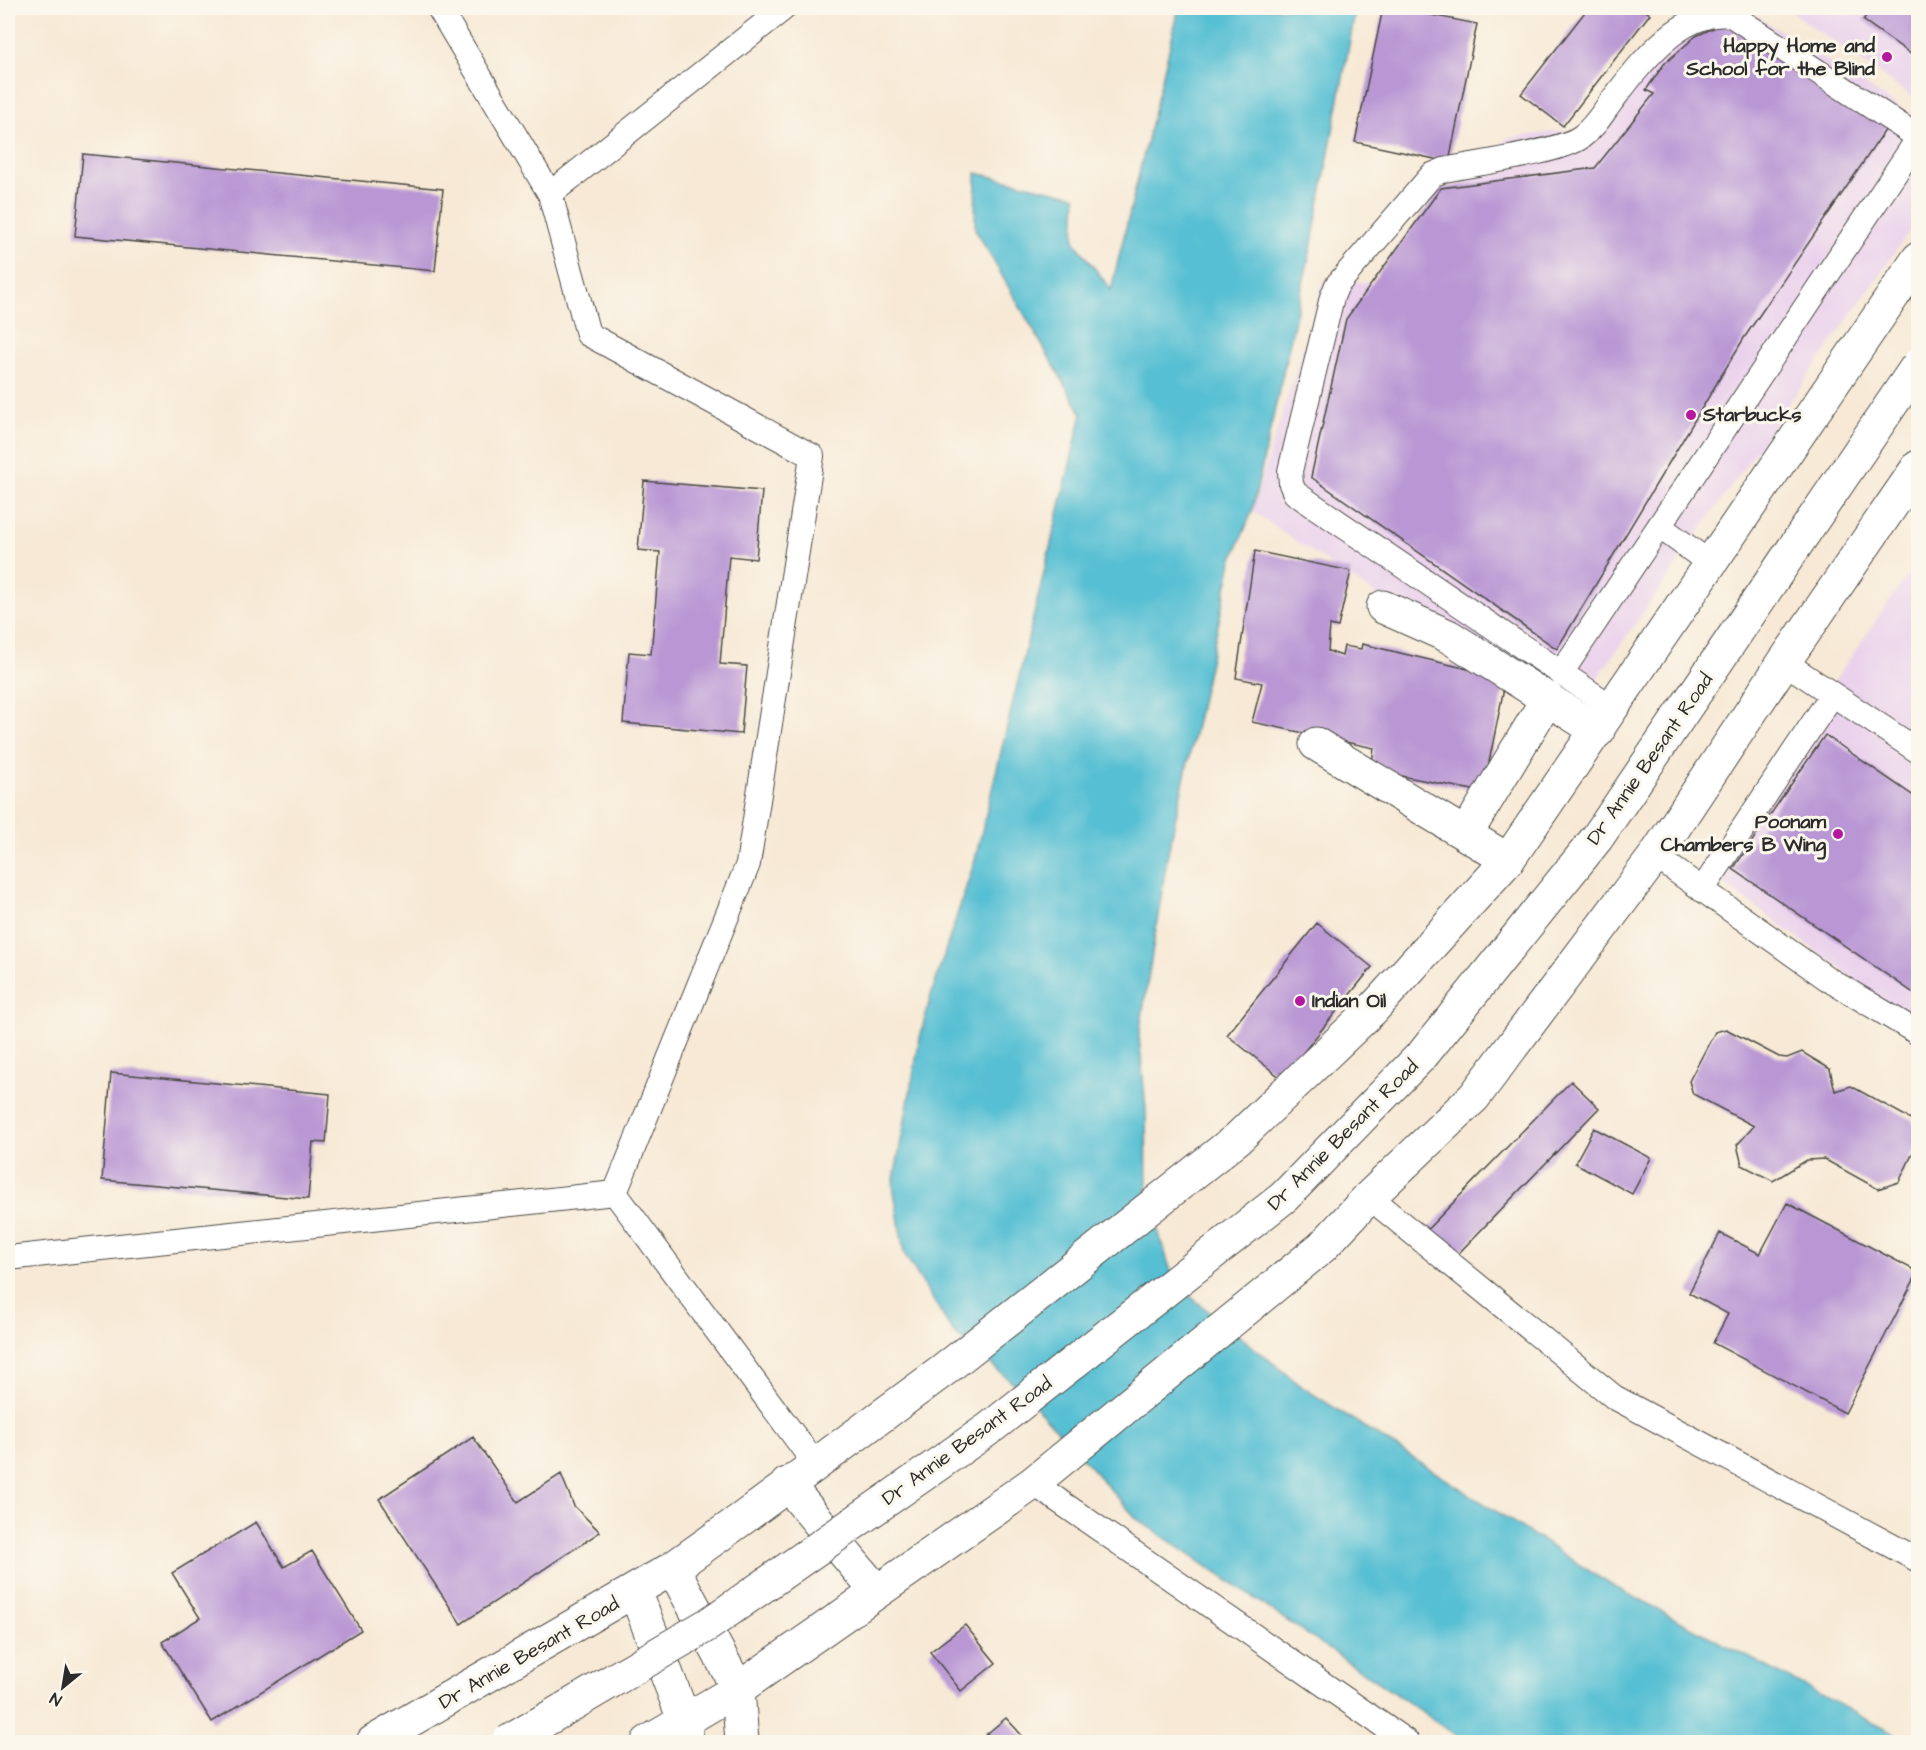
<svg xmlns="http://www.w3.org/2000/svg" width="1926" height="1750" viewBox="0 0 1926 1750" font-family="'Architects Daughter',sans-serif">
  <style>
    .built { fill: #ead1ec }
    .water { fill: #56bfd3; stroke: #40757f; stroke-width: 1.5 }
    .building { fill: #b997d4 }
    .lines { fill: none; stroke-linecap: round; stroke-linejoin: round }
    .service-casing { stroke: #4a4844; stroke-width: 26 }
    .minor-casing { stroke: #4a4844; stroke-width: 35 }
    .primary-casing { stroke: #4a4844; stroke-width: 35 }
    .service { stroke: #fff; stroke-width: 24 }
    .minor { stroke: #fff; stroke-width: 33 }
    .primary { stroke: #fff; stroke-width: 33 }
    .primary-bridge-casing { stroke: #4a4844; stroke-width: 35; stroke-linecap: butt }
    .primary-bridge { stroke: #fff; stroke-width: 33 }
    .poi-dot { fill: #b5179e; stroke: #fbf7ec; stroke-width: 2 }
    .labels { text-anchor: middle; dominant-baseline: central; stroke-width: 6; stroke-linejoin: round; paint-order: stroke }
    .poi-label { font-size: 20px; font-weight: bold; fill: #2b2b2b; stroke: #fbf7ec; text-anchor: end }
    .street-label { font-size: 20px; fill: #2b2b2b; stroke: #fbf7ec }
  </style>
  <rect width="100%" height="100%" fill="#fbf7ec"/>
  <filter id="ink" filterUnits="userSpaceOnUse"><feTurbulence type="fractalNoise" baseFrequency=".0167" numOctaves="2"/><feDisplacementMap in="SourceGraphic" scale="12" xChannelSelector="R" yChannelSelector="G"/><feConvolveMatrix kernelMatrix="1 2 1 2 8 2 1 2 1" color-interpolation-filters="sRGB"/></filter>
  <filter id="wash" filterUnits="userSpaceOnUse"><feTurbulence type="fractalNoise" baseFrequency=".008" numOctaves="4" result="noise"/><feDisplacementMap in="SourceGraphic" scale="24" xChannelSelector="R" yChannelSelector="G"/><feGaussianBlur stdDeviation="1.35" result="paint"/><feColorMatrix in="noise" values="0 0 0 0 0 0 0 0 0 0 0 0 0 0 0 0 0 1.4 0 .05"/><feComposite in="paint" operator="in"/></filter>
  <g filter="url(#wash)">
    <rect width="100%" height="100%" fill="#f7e9d5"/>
    <path class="built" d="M1718,8L1748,10L1918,119V219L1566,723L1252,511L1324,280L1377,283L1443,198L1508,138L1602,125L1629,80Z
      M1798,8H1918V101L1794,14Z
      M1918,560V1026L1704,869Z"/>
    <path class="water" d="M1179,8H1356L1311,248L1252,511L1232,561L1168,853L1139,1036L1146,1109L1147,1196L1175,1284L1305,1389L1611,1585L1910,1742H1466L1137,1519L1020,1389L953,1332L904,1253L893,1185L920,1038L931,995L975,860L1082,414L975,229L976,173L1076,196L1074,241L1111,290Z"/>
    <g id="blocks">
      <path class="building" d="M1383,8H1396L1477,24L1449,162L1355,142Z
        M1588,8H1641L1650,14L1563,126L1521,94Z
        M1872,8H1918V59L1863,20Z
        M1724,23L1888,126L1744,338L1557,649L1311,477L1346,319L1441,188L1595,168L1654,94L1646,90L1664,64L1696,36Z
        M83,154L443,189L435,271L75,236Z
        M644,481L762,491L756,559L729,556L720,664L747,666L741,734L623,723L629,652L651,654L660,552L638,550Z
        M1255,551L1351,571L1338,627L1330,625L1328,651L1342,656L1344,646L1361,649L1362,644L1506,678L1483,792L1371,770L1374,748L1252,722L1262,683L1236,678Z
        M1825,735L1918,799V996L1733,869Z
        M1317,923L1372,967L1282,1079L1227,1035Z
        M1726,1029L1779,1057L1787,1058L1802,1052L1830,1069L1835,1091L1851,1086L1911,1119L1918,1131V1142L1899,1182L1878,1189L1824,1159L1807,1160L1773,1181L1742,1165L1737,1145L1754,1126L1693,1094L1689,1081L1715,1032Z
        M111,1073L330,1094L326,1143L313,1142L308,1199L102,1180Z
        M1571,1081L1599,1108L1456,1256L1424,1233Z
        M1594,1128L1651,1158L1632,1194L1575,1163Z
        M1787,1203L1918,1272L1845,1413L1713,1343L1728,1314L1689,1293L1720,1233L1760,1254Z
        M473,1437L518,1502L561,1474L574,1506L600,1532L461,1624L379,1499Z
        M256,1522L284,1567L312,1551L361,1630L212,1722L162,1642L200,1618L172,1573Z
        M965,1625L996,1663L961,1691L930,1652Z
        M1006,1718L1028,1742H977Z"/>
    </g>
  </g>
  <g filter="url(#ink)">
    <use href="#blocks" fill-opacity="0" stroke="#4a4844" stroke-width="1.5"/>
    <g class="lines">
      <g class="service-casing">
        <path id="service" d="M439,8L550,194
          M784,8L550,194L588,334L812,456L748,864L615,1193L815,1464
          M1659,526L1711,564
          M1784,662L1918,751
          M1561,673L1918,139
          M1613,708L1295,493L1291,484L1290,471L1332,297L1337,285L1432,175L1444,170C1473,164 1561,152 1581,137C1594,128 1602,114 1611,102C1639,66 1679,9 1731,15L1918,137
          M1655,856L1828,979L1918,1033
          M1702,890L1832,695
          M1369,1197L1614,1397L1918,1560
          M8,1258L615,1193
          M1033,1483L1407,1742"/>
      </g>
      <g class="minor-casing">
        <path id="minor" d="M1383,607L1448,636L1598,731
          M1316,744L1508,860
          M1466,834L1548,698"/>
      </g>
      <g class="primary-casing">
        <path id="primary" d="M787,1484L877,1592
          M673,1568L738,1689L742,1742
          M635,1591L685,1722L687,1742
          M373,1742L673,1568L739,1521L944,1370L1238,1138L1374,1008L1508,860L1918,259
          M648,1742L738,1689L1033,1483L1322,1247L1369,1197L1474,1097L1655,856L1784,662L1918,467"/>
      </g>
      <use href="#service" class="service"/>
      <use href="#minor" class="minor"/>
      <use href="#primary" class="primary"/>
      <g class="primary-bridge-casing">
        <path id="primary-bridge" d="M508,1742L709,1624L990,1428L1284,1197L1424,1053L1597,838L1918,365"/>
      </g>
      <use href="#primary-bridge" class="primary-bridge"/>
    </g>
  </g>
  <g class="poi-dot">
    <circle cx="1887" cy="57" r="6"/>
    <circle cx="1691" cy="415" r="6"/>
    <circle cx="1838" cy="834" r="6"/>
    <circle cx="1300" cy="1001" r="6"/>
  </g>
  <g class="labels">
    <g class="poi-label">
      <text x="1875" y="46">Happy Home and<tspan x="1875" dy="23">School for the Blind</tspan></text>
      <text x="1703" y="415" text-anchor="start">Starbucks</text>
      <text x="1826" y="822">Poonam<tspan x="1826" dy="23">Chambers B Wing</tspan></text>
      <text x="1312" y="1001" text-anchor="start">Indian Oil</text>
    </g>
    <g class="street-label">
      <text transform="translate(1650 759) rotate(-55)">Dr Annie Besant Road</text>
      <text transform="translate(1343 1135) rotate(-45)">Dr Annie Besant Road</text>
      <text transform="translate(967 1441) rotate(-36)">Dr Annie Besant Road</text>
      <text transform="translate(529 1653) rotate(-30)">Dr Annie Besant Road</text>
    </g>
  </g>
  <rect width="1926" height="1750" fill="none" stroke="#fbf7ec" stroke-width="30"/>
  <g transform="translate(63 1687) rotate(210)" stroke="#fbf7ec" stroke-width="4.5" paint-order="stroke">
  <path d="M0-4.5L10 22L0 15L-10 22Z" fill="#2b2b2b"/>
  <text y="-9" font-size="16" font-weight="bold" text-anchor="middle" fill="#2b2b2b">N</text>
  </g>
</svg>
